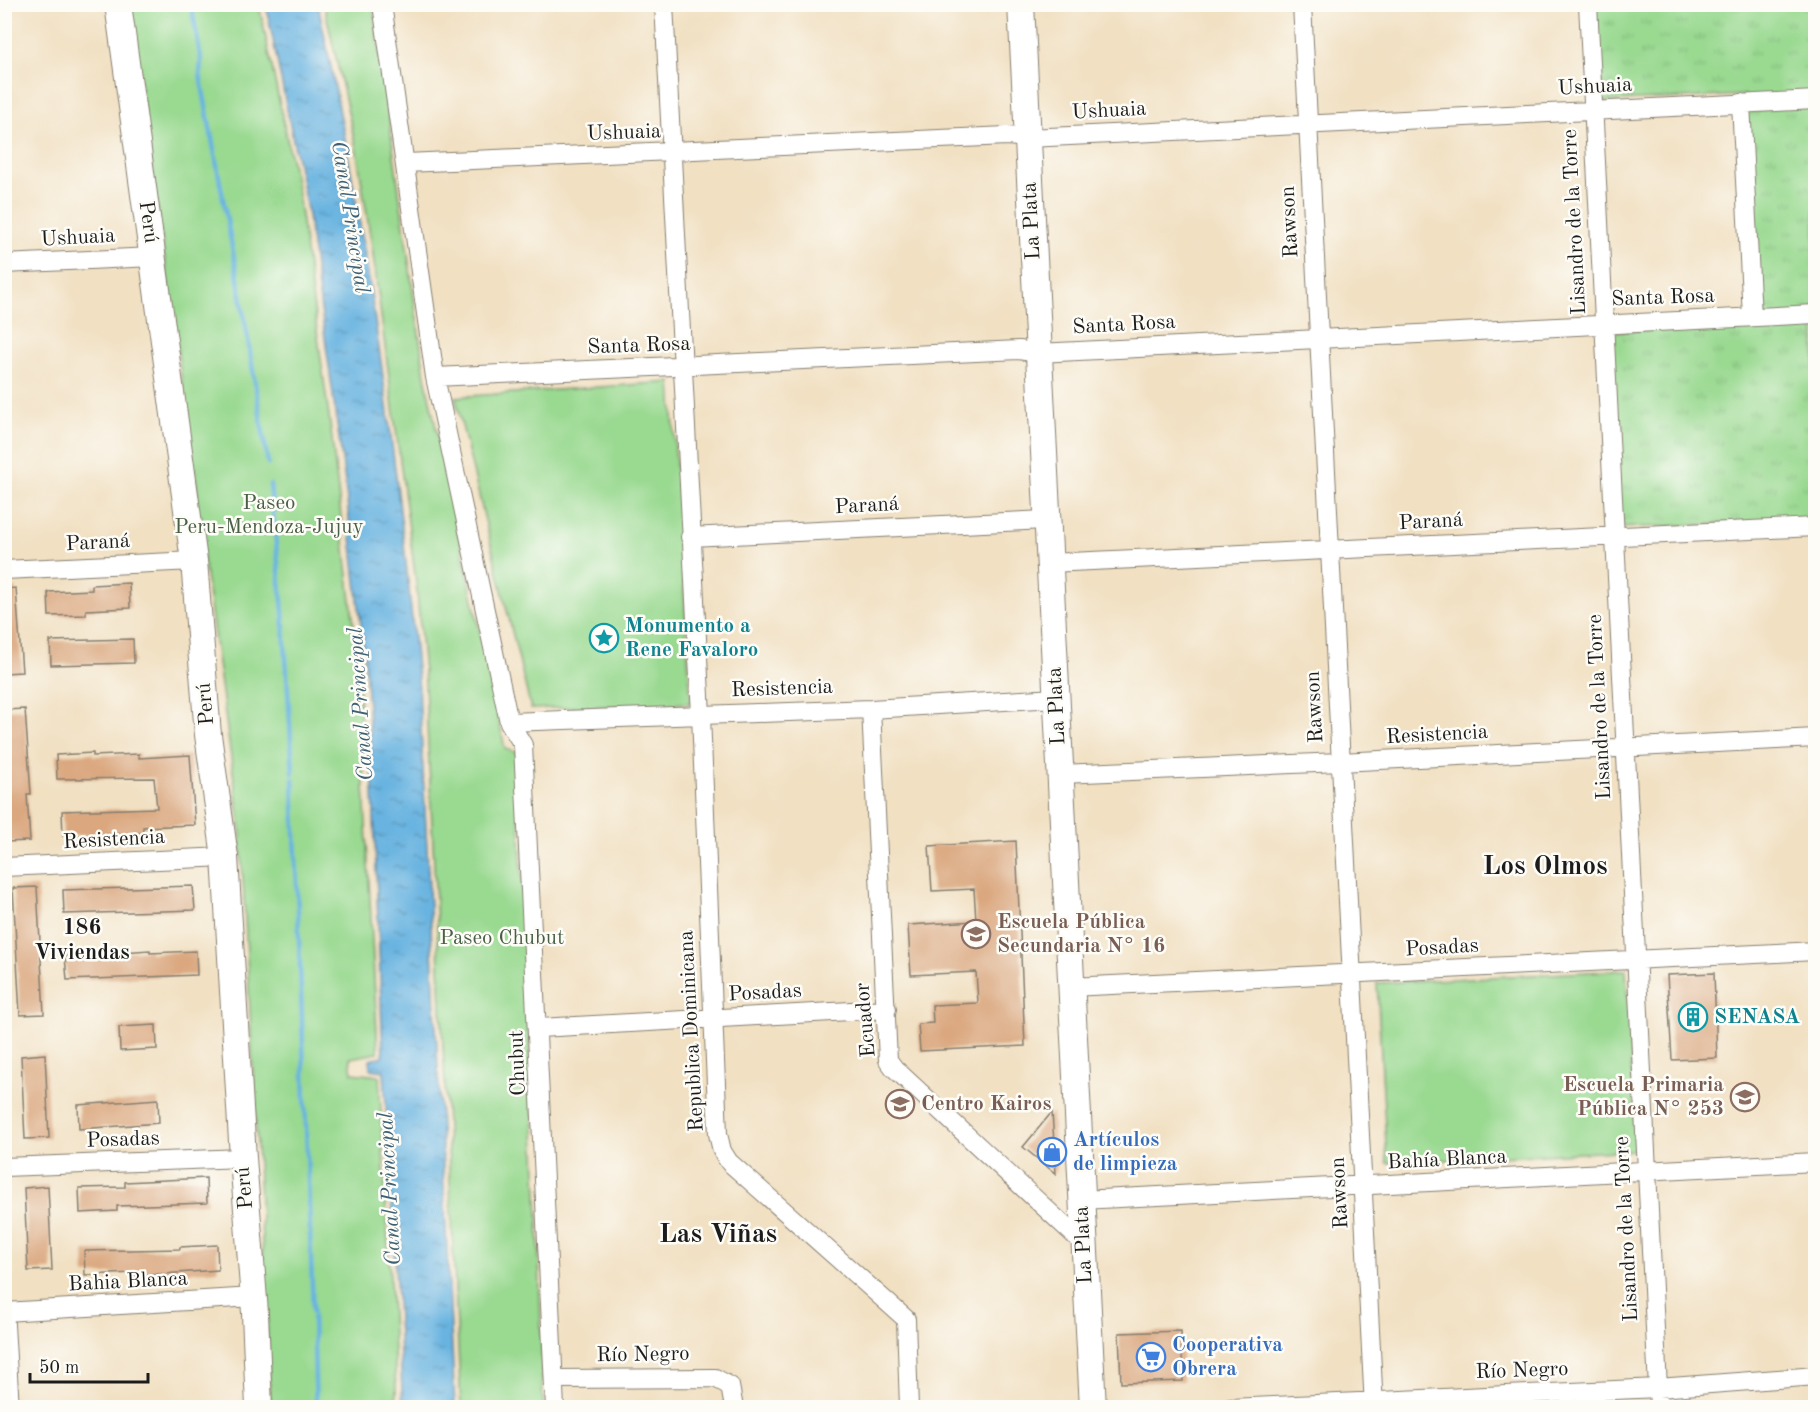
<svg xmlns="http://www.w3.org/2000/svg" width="1820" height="1412" viewBox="0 0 1820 1412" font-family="'Old Standard TT',serif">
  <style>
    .grass { fill: url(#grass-tufts); stroke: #5a7a56; stroke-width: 1.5 }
    .green { fill: #99d990; stroke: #5a7a56; stroke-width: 1.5 }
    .water { fill: url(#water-ripples); stroke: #42687e; stroke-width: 1.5 }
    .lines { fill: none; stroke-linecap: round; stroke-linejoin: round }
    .stream { stroke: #67b3e0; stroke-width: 4.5 }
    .building { fill: #daa77f }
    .street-casing { stroke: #867e6f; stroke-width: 20 }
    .secondary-casing { stroke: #867e6f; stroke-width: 28 }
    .street { stroke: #fff; stroke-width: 18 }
    .secondary { stroke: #fff; stroke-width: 26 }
    .labels { text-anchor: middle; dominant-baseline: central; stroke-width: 5; stroke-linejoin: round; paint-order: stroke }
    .street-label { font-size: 21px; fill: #1c1c1c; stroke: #fdfcf7 }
    .park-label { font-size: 21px; fill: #485e45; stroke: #fdfcf7 }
    .culture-label { font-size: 21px; font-weight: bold; fill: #0d838f; stroke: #fdfcf7; text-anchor: start }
    .education-label { font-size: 21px; font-weight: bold; fill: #785e54; stroke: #fdfcf7; text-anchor: start }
    .shop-label { font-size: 21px; font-weight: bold; fill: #366cbe; stroke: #fdfcf7; text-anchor: start }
    .water-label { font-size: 22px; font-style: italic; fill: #3e6074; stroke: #fdfcf7 }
    .neighbourhood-label { font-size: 22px; font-weight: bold; fill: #1c1c1c; stroke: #fdfcf7 }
    .district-label { font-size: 27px; font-weight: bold; fill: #1c1c1c; stroke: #fdfcf7 }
  </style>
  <defs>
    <pattern id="grass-tufts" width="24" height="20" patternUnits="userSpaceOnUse" patternTransform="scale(1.5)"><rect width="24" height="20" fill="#99d990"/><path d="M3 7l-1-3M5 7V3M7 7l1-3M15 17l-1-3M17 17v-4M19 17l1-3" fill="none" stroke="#83ba7c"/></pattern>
    <pattern id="water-ripples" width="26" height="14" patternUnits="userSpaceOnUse" patternTransform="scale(1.5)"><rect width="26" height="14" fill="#67b3e0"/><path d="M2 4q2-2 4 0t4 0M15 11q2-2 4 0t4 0" fill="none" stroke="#5491b5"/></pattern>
  </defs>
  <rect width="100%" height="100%" fill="#fdfcf7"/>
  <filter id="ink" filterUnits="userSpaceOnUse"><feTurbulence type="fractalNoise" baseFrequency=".0167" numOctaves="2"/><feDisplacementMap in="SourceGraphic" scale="12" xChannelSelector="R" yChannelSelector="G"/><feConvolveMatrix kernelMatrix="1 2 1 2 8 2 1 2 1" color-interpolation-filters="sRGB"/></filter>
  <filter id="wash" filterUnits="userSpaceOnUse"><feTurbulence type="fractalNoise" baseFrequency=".008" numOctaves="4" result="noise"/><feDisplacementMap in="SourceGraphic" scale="24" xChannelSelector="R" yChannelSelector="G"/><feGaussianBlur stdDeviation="1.35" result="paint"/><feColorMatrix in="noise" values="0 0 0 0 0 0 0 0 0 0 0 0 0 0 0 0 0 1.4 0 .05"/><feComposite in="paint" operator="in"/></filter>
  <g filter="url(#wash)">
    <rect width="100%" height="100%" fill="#f1e0c2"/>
    <path class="grass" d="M1594,5H1815V520L1618,528L1610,332L1755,324L1745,95L1599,102Z"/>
    <path class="green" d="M129,5H259L297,187L331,431L357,652L378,1053L350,1058L352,1073L379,1076L397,1407H271L240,823L196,503L198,495Z
      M324,5H373L425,377L505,749L516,752L538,1216L543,1407H461L425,684L416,582L372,247L356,147Z
      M671,382L691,703L531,709L455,397Z
      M1626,970L1636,1150L1387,1163L1377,983Z"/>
    <path class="water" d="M266,5H318C367,230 397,459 419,689L455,1407H403L384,1071L371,1069L370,1060L383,1056L372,763L364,652L344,474L307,209Z"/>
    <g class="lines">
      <path class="stream" d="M191,4L201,59L200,74L240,290L268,464
        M270,485L283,611L293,773
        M293,779L313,1312
        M313,1317L316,1408"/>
    </g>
    <g id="blocks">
      <path class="building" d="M129,583L130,608L86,610V615L49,616L48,592L92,590V585Z
        M16,588L22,672L4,673V589Z
        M133,639L134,663L51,665L50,641Z
        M25,709L31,794H27L30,841L5,842L4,710Z
        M93,753V756L139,754V758L190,755L195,825L143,827V833L63,836L62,811L157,808L154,778L57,779L56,755Z
        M1016,841L1025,1046L920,1051L918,1024L933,1023L932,1005L978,1003L976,972L911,975L908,925L976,921L974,889L932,891L929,846Z
        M193,886L195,910L64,914L63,890Z
        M37,887L44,1014L20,1015L13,888Z
        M150,950V953L196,951L197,975L67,980L65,956Z
        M1714,973L1717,1058L1672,1060L1667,975Z
        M156,1025L157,1049L120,1051L119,1027Z
        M45,1054L49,1138L25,1139L21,1056Z
        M158,1099L159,1123L79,1129L78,1105Z
        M1052,1112L1056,1174L1023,1147Z
        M206,1178L207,1203L117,1206V1211L80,1213L79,1188L125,1187V1182Z
        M48,1186L52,1270L28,1271L24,1188Z
        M217,1245L218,1270L134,1276V1273L85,1275L84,1251L180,1249V1247Z
        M1181,1331L1183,1381L1121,1383L1119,1333Z"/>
    </g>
  </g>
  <g filter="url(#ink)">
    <use href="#blocks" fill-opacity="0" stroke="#867e6f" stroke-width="1.5"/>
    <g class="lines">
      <g class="street-casing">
        <path id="street" d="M382,4L435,377L509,722L523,745L555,1408
          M664,4L701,715L718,1134L722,1151L729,1162L906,1319L909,1408
          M1302,4L1374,1408
          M1588,4L1659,1408
          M1741,103L1752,317
          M406,163L1007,136L1028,138L1816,100
          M4,264L153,257
          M435,377L1019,350L1038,353L1816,314
          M690,537L1046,520
          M1049,563L1816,527
          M4,570L194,561
          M871,709L888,1060L894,1068L1084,1244
          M509,722L871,709L1056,698
          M1061,774L1340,762L1816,738
          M4,867L225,857
          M1070,987L1816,951
          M539,1028L887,1009
          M4,1167L243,1158
          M1081,1200L1816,1162
          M4,1308L10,1408
          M4,1312L254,1297
          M554,1379L715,1378L730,1386L734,1408
          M1230,1408L1658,1388L1816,1376"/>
      </g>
      <g class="secondary-casing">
        <path id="secondary" d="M118,4L194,561L208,735L225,857L243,1158L255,1313L259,1408
          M1021,4L1093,1408"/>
      </g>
      <use href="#street" class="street"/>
      <use href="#secondary" class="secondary"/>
    </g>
  </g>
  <defs>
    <g id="sight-ring" transform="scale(1.5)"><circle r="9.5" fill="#fdfcf7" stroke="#0f9aa8" stroke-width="1.5"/><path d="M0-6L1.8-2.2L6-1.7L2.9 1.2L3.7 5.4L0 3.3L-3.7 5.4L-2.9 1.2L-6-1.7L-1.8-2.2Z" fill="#0f9aa8"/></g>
    <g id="school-ring" transform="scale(1.5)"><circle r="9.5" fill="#fdfcf7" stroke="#8d6e63" stroke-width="1.5"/><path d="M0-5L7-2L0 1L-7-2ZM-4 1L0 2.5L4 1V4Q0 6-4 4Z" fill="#8d6e63"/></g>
    <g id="building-ring" transform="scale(1.5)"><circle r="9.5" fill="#fdfcf7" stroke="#0f9aa8" stroke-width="1.5"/><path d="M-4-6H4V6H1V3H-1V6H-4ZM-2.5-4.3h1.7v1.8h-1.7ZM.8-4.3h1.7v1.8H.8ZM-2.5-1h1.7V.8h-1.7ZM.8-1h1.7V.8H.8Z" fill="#0f9aa8"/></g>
    <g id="university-ring" transform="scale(1.5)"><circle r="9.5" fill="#fdfcf7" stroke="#8d6e63" stroke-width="1.5"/><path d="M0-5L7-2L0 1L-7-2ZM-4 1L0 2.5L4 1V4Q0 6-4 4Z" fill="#8d6e63"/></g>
    <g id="shop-ring" transform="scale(1.5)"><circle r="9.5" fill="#fdfcf7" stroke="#3f7fe0" stroke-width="1.5"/><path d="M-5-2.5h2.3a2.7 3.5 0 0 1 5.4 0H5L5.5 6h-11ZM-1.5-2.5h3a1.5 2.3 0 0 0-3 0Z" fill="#3f7fe0"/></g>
    <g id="supermarket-ring" transform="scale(1.5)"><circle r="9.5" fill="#fdfcf7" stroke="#3f7fe0" stroke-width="1.5"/><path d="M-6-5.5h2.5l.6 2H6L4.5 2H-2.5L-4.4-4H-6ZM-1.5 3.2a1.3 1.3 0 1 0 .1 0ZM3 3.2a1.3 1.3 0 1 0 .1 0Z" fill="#3f7fe0"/></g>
  </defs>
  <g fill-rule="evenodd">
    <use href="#sight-ring" x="604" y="638"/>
    <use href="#school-ring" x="976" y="934"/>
    <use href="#building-ring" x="1693" y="1017"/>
    <use href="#school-ring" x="1745" y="1097"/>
    <use href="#university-ring" x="900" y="1104"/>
    <use href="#shop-ring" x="1052" y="1152"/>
    <use href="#supermarket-ring" x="1151" y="1357"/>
  </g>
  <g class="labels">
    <g class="street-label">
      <text transform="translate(1595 87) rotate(-3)">Ushuaia</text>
      <text transform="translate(1109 111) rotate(-3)">Ushuaia</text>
      <text transform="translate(624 133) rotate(-2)">Ushuaia</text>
      <text transform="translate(1032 221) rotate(-93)">La Plata</text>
      <text transform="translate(148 222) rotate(82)">Perú</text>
      <text transform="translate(1290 222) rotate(-93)">Rawson</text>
      <text transform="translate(1575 222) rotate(-93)">Lisandro de la Torre</text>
      <text transform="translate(78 238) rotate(-3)">Ushuaia</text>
      <text transform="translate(1663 298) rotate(-2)">Santa Rosa</text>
      <text transform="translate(1124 325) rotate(-3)">Santa Rosa</text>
      <text transform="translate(639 346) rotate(-2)">Santa Rosa</text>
      <text transform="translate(867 506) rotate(-3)">Paraná</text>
      <text transform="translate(1431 522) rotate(-3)">Paraná</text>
      <text transform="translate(98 543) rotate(-3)">Paraná</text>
      <text transform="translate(782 689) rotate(-2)">Resistencia</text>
      <text transform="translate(206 704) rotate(-95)">Perú</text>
      <text transform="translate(1057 706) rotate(-93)">La Plata</text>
      <text transform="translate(1315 707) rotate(-93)">Rawson</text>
      <text transform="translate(1600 707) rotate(-93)">Lisandro de la Torre</text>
      <text transform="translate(1437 735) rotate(-3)">Resistencia</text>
      <text transform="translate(114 840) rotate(-3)">Resistencia</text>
      <text transform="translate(1442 948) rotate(-3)">Posadas</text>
      <text transform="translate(765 993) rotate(-3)">Posadas</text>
      <text transform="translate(866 1020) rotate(-95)">Ecuador</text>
      <text transform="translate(692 1031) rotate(-93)">Republica Dominicana</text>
      <text transform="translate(518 1063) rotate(-92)">Chubut</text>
      <text transform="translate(123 1140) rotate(-2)">Posadas</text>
      <text transform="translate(1447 1160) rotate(-3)">Bahía Blanca</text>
      <text transform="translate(245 1188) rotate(-95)">Perú</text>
      <text transform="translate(1340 1193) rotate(-93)">Rawson</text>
      <text transform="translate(1627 1229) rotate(-93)">Lisandro de la Torre</text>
      <text transform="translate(1084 1245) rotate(-93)">La Plata</text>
      <text transform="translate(128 1282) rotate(-3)">Bahia Blanca</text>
      <text transform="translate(643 1355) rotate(-1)">Río Negro</text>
      <text transform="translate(1522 1371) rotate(-2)">Río Negro</text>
    </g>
    <g class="park-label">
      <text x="269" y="503">Paseo<tspan x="269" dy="24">Peru-Mendoza-Jujuy</tspan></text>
      <text x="502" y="938">Paseo Chubut</text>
    </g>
    <g class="culture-label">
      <text x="625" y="626">Monumento a<tspan x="625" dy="24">Rene Favaloro</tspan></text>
      <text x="1714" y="1017">SENASA</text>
    </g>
    <g class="education-label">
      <text x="997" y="922">Escuela Pública<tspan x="997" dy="24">Secundaria N° 16</tspan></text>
      <text x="1724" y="1085" text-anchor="end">Escuela Primaria<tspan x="1724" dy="24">Pública N° 253</tspan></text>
      <text x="921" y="1104">Centro Kairos</text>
    </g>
    <g class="shop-label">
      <text x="1073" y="1140">Artículos<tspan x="1073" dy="24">de limpieza</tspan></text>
      <text x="1172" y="1345">Cooperativa<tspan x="1172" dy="24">Obrera</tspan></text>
    </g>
    <g class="water-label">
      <text transform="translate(350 217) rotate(81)">Canal Principal</text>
      <text transform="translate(361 704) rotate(-94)">Canal Principal</text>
      <text transform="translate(390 1189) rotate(-93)">Canal Principal</text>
    </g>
    <g class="neighbourhood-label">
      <text x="82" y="928">186<tspan x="82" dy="25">Viviendas</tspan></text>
    </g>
    <g class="district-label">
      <text x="1545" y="866">Los Olmos</text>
      <text x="718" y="1234">Las Viñas</text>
    </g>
  </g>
  <rect width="1820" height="1412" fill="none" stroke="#fdfcf7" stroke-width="24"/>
  <path d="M30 1373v9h118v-9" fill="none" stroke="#1c1c1c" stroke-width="3"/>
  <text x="39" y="1373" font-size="18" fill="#1c1c1c" stroke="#fdfcf7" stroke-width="4.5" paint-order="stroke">50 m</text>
</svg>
